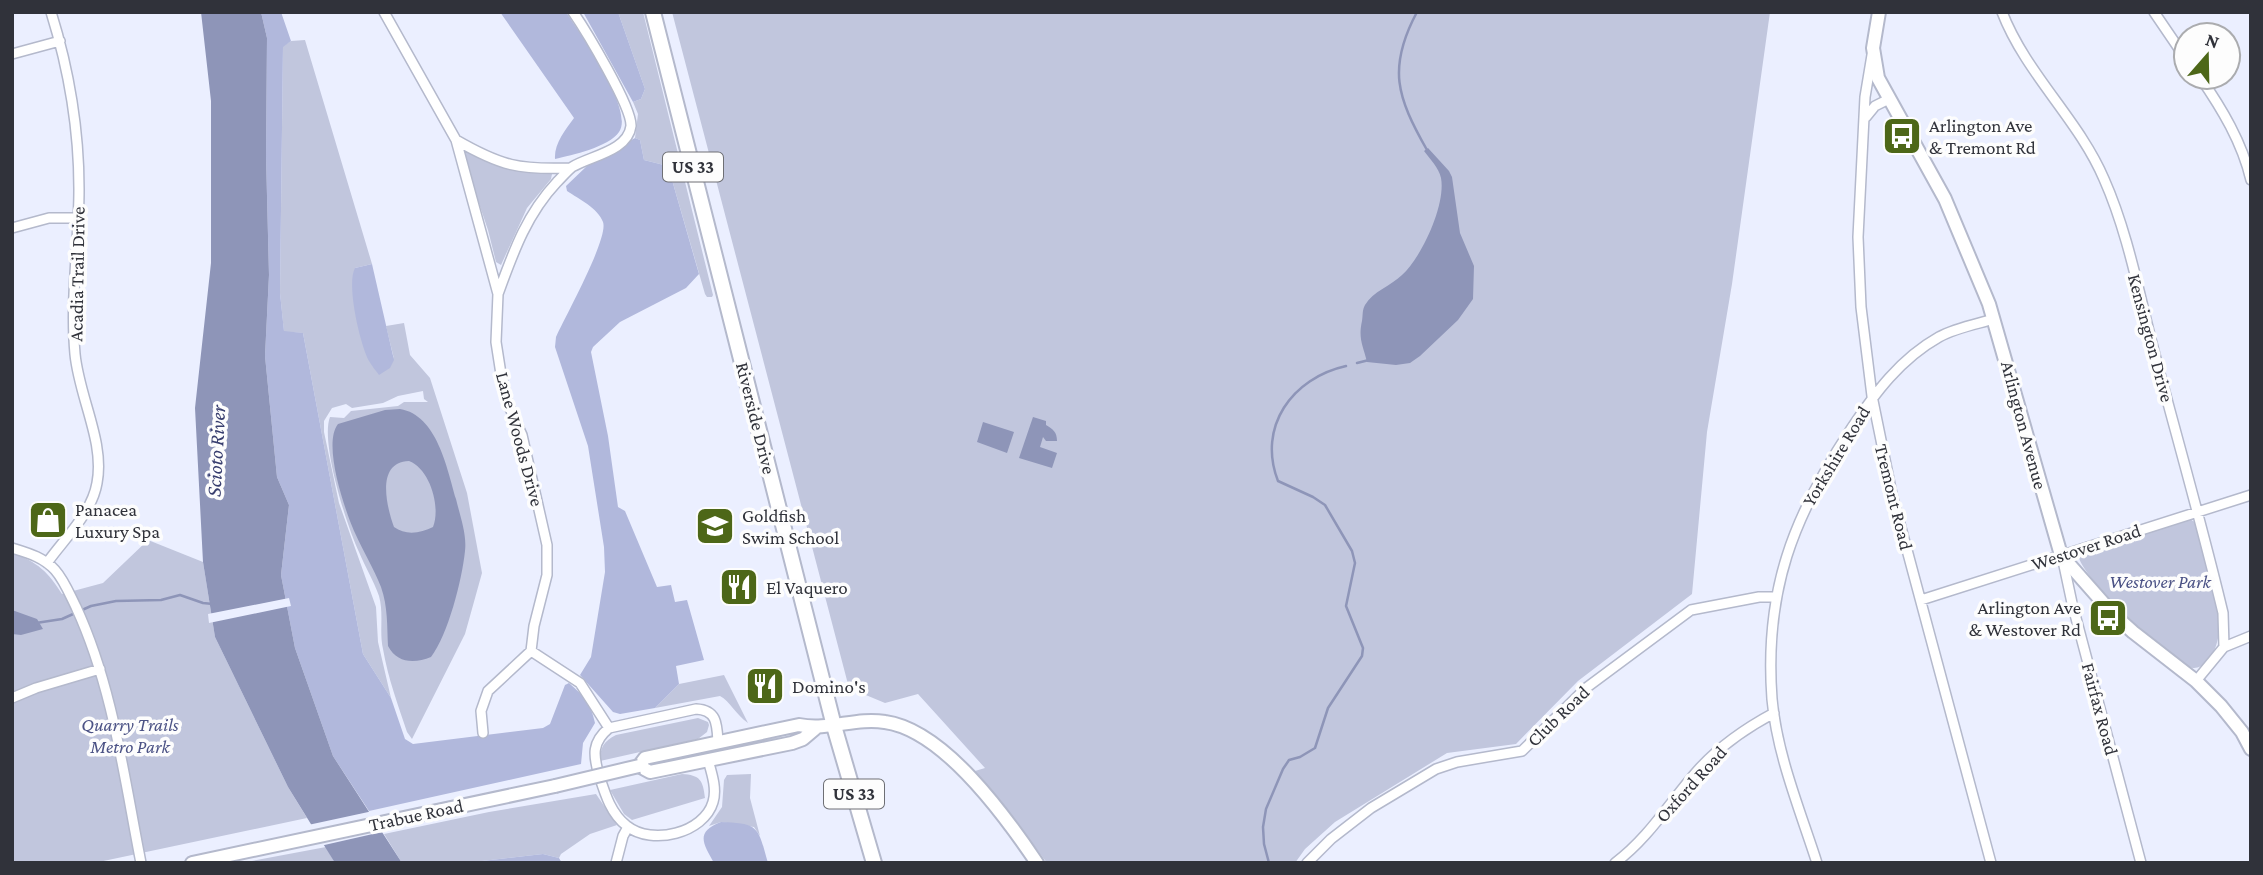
<svg xmlns="http://www.w3.org/2000/svg" width="2263" height="875" viewBox="0 0 2263 875" font-family="'Crimson Pro',serif">
  <style>
    .green { fill: #c1c6dd }
    .forest { fill: #b1b8dc }
    .water { fill: #8e95b8; fill-rule: evenodd }
    .pier { fill: #ebefff }
    .lines { fill: none; stroke-linecap: round; stroke-linejoin: round }
    .stream { stroke: #8e95b8; stroke-width: 2.5 }
    .street-casing { stroke: #b4b9cc; stroke-width: 12 }
    .secondary-casing { stroke: #b4b9cc; stroke-width: 16 }
    .primary-casing { stroke: #b4b9cc; stroke-width: 18 }
    .street { stroke: #fff; stroke-width: 9 }
    .secondary { stroke: #fff; stroke-width: 12 }
    .primary { stroke: #fff; stroke-width: 14 }
    .secondary-bridge-casing { stroke: #b4b9cc; stroke-width: 16; stroke-linecap: butt }
    .secondary-bridge { stroke: #fff; stroke-width: 12 }
    .labels { text-anchor: middle; dominant-baseline: central; stroke-width: 7; stroke-linejoin: round; paint-order: stroke }
    .shield { fill: #fdfdfd; stroke: #6e6f74; stroke-width: 2 }
    .shield-label { font-size: 18px; font-weight: bold; fill: #30323a }
    .poi-label { font-size: 19px; fill: #30323a; stroke: #fdfdfd; text-anchor: start }
    .street-label { font-size: 19px; fill: #30323a; stroke: #fdfdfd }
    .park-label { font-size: 19px; font-style: italic; fill: #4b5285; stroke: #fdfdfd }
    .water-label { font-size: 21px; font-style: italic; fill: #373d6e; stroke: #fdfdfd }
  </style>
  <rect width="100%" height="100%" fill="#ebefff"/>
  <path class="green" d="M618,12H643L713,295L712,297H707L705,294L668,166L644,160L640,140L635,138L638,114L633,102L641,99L645,89Z
    M672,12H1770L1732,284L1707,432L1692,594L1578,681L1516,744L1447,753L1335,822L1305,849L1295,863H1047L1001,801L975,771L985,768L918,694L885,703L849,688Z
    M305,40L372,264L355,268L394,359L386,326L404,323L410,355L430,378L467,493L482,573L465,634L412,739L407,732C398,705 388,678 383,649C379,632 384,614 379,596C374,581 365,567 359,552C347,527 320,442 330,417L344,418L351,411L398,406L404,402H428L424,399L423,391L398,396L383,403L352,408L346,404L332,408L324,421V432L339,503L376,607L378,642L391,698L363,654L303,333L284,332L280,293L283,46L291,41Z
    M465,151H469C501,174 518,168 552,174L551,179L527,208L501,265L496,262L488,230L463,156Z
    M2190,519L2196,523L2220,615C2221,631 2216,667 2194,668C2174,669 2085,580 2079,558L2082,553Z
    M148,540L203,562L215,637L288,787L307,818L94,863H12V553C38,562 48,572 62,594L103,583Z
    M724,675L748,723C736,715 730,701 720,696L655,708L679,684Z
    M698,718L708,722L709,725L707,732L698,739L600,761C600,747 604,741 616,735Z
    M682,774C700,775 703,780 705,798L632,820L624,814L610,790Z
    M751,774L750,798L760,836L754,827L721,822L709,826L722,807L724,780L727,775Z
    M596,794L617,825L590,834L561,854L559,858L543,854L465,863H402L384,834L489,812Z
    M326,847L335,863H249L252,861Z"/>
  <path class="forest" d="M261,12H281L291,41L283,47L280,293L284,331L303,333L363,654L391,698L405,739L413,744L543,728L550,724L565,685L569,683C584,696 591,704 595,723L583,743L581,764L369,811L333,756L295,648L281,575L289,505L277,477L265,356L269,275L266,156L267,38Z
    M500,12H566C579,32 635,110 619,132C609,147 572,155 555,159C554,144 565,130 574,118Z
    M583,12H618L645,89L641,99L633,102Z
    M635,138L640,140L644,160L668,166L699,274L686,288L620,322L593,347L591,352L608,436L618,507L625,511L657,587L671,585L675,602L687,600L704,660L676,666L679,684L655,708L620,714L613,712L580,675L591,657L605,572L604,547L588,446L555,347L556,337C565,317 609,238 603,222C598,208 579,199 567,191L566,186L588,165Z
    M372,264L394,360L390,368L379,375C376,371 372,366 369,361C360,344 346,284 355,268Z
    M721,822C760,823 758,828 768,863H714C703,843 695,832 721,822Z
    M543,854L559,858L562,863H465Z"/>
  <path class="water" d="M201,12H261L267,38L266,156L269,275L265,356L277,477L289,505L281,575L295,648L333,756L402,863H335L288,787L215,637L203,562L195,408L211,263V101Z
    M1428,148L1449,171L1452,177L1460,233L1474,266L1473,299L1458,320L1420,356L1410,363L1396,365L1367,362C1363,345 1358,339 1362,321C1363,316 1362,310 1365,305C1373,291 1391,286 1402,275C1422,257 1446,204 1441,178C1439,168 1430,159 1424,151Z
    M400,409C437,415 447,468 456,499C460,516 467,534 465,551C462,580 448,635 431,657C414,664 397,663 388,646C387,626 388,607 381,587C374,569 363,551 355,533C345,511 322,444 338,424L385,410ZM409,461C430,469 441,507 433,527C421,533 406,536 394,527C387,508 375,462 409,461Z
    M1033,417L1046,421V425C1053,429 1057,432 1057,441H1046L1043,437L1040,447L1057,453L1052,468L1019,458Z
    M983,422L1014,432L1007,453L977,442Z
    M12,610L37,619L43,629L21,635L12,634Z"/>
  <path class="pier" d="M289,598L291,606L209,623L208,614Z
    M373,811L386,831L320,846L308,825Z"/>
  <g class="lines">
    <path class="stream" d="M1417,12C1387,68 1397,97 1427,150
      M1357,363L1369,360
      M36,623L62,619L91,606L116,601L161,600L180,595L203,603L213,604
      M1269,863L1264,844L1263,827L1266,809L1283,769L1289,760L1300,757L1315,748L1328,708L1362,656L1363,648L1346,606L1355,563L1352,551L1325,505L1313,497L1278,481C1257,427 1292,378 1346,366"/>
    <g class="street-casing">
      <path id="street" d="M384,12L456,140L498,294L496,342L501,374L508,404L522,435L547,545V575L534,626L531,651L580,683L609,728
        M2002,12C2026,74 2079,120 2104,179C2128,233 2139,294 2154,351C2177,438 2202,525 2223,613L2224,647L2196,681
        M2154,12L2186,59
        M12,54L60,41
        M1872,55L1865,97L1858,237L1861,307L1872,396L1892,494L1991,863
        M2200,77C2222,109 2242,142 2251,180
        M1866,117L1875,106L1889,99
        M456,140C501,166 519,170 571,168
        M12,228L49,218H78
        M498,294C513,253 526,215 557,182C562,177 567,171 572,167C590,156 628,151 631,126C632,107 586,31 573,12
        M12,548C28,553 43,557 55,570C64,580 70,595 76,607C113,687 124,777 141,863
        M2062,556L2072,603L2141,863
        M47,563C64,539 92,513 97,483C105,442 79,397 75,354C70,299 79,244 79,189C79,129 69,70 51,12
        M1921,600L2251,495
        M2224,647L2251,636
        M12,698L36,688L100,669
        M483,733L481,711L488,691L531,651
        M708,760C712,774 717,789 713,802C704,833 652,846 627,826C611,814 605,794 599,775C593,755 592,742 609,728L696,709C717,710 717,724 718,742
        M616,863L623,836L628,827
        M1307,863L1331,839L1371,808L1436,769L1457,762L1522,751L1586,688L1691,610L1759,597H1776
        M1615,863C1650,837 1671,800 1699,769C1720,746 1746,728 1774,713
        M1817,863C1800,810 1777,755 1772,699C1764,591 1793,517 1851,429C1875,393 1900,359 1939,337C1955,328 1977,324 1994,319"/>
    </g>
    <g class="secondary-casing">
      <path id="secondary" d="M1879,12L1873,48L1878,78L1945,199L1989,304L2061,555L2113,614L2133,632L2196,681L2221,706L2242,732L2251,749
        M816,728L803,739L792,743L650,772L639,766L645,758L799,725C829,731 856,717 885,722C944,730 1006,817 1037,863
        M192,863L555,786"/>
    </g>
    <g class="primary-casing">
      <path id="primary" d="M653,12L834,726L874,863"/>
    </g>
    <use href="#street" class="street"/>
    <use href="#secondary" class="secondary"/>
    <use href="#primary" class="primary"/>
    <g class="secondary-bridge-casing">
      <path id="secondary-bridge" d="M555,786L639,766"/>
    </g>
    <use href="#secondary-bridge" class="secondary-bridge"/>
  </g>
  <defs>
    <g id="bus-square" transform="scale(2.0125)"><rect x="-9" y="-9" width="18" height="18" rx="4" fill="#4d6718" stroke="#fdfdfd"/><path d="M-5-6H5V4H4V6H2V4H-2V6H-4V4H-5ZM-3.5-4V0h7V-4ZM-3.5 1.2v1.5H-2V1.2ZM2 1.2v1.5H3.5V1.2Z" fill="#fff"/></g>
    <g id="shop-square" transform="scale(2.0125)"><rect x="-9" y="-9" width="18" height="18" rx="4" fill="#4d6718" stroke="#fdfdfd"/><path d="M-5-2.5h2.3a2.7 3.5 0 0 1 5.4 0H5L5.5 6h-11ZM-1.5-2.5h3a1.5 2.3 0 0 0-3 0Z" fill="#fff"/></g>
    <g id="school-square" transform="scale(2.0125)"><rect x="-9" y="-9" width="18" height="18" rx="4" fill="#4d6718" stroke="#fdfdfd"/><path d="M0-5L7-2L0 1L-7-2ZM-4 1L0 2.5L4 1V4Q0 6-4 4Z" fill="#fff"/></g>
    <g id="restaurant-square" transform="scale(2.0125)"><rect x="-9" y="-9" width="18" height="18" rx="4" fill="#4d6718" stroke="#fdfdfd"/><path d="M-5-6h1v4h1v-4h1v4h1v-4h1v5L-1.5 .5V6h-2V.5L-5-1ZM5-6V6H3V1.5H1.5Q1.5-4 5-6Z" fill="#fff"/></g>
  </defs>
  <g fill-rule="evenodd">
    <use href="#bus-square" x="1902" y="136"/>
    <use href="#shop-square" x="48" y="520"/>
    <use href="#school-square" x="715" y="526"/>
    <use href="#restaurant-square" x="739" y="587"/>
    <use href="#bus-square" x="2108" y="618"/>
    <use href="#restaurant-square" x="765" y="686"/>
  </g>
  <g class="labels">
    <g class="shield">
      <rect x="663" y="152.5" width="60" height="29" rx="5"/>
      <rect x="824" y="779.5" width="60" height="29" rx="5"/>
    </g>
    <g class="shield-label">
      <text x="693" y="167">US 33</text>
      <text x="854" y="794">US 33</text>
    </g>
    <g class="poi-label">
      <text x="1929" y="125">Arlington Ave<tspan x="1929" dy="22">&amp; Tremont Rd</tspan></text>
      <text x="75" y="509">Panacea<tspan x="75" dy="22">Luxury Spa</tspan></text>
      <text x="742" y="515">Goldfish<tspan x="742" dy="22">Swim School</tspan></text>
      <text x="766" y="587">El Vaquero</text>
      <text x="2081" y="607" text-anchor="end">Arlington Ave<tspan x="2081" dy="22">&amp; Westover Rd</tspan></text>
      <text x="792" y="686">Domino's</text>
    </g>
    <g class="street-label">
      <text transform="translate(77 274) rotate(-89)">Acadia Trail Drive</text>
      <text transform="translate(2151 338) rotate(75)">Kensington Drive</text>
      <text transform="translate(756 418) rotate(76)">Riverside Drive</text>
      <text transform="translate(2024 425) rotate(75)">Arlington Avenue</text>
      <text transform="translate(520 439) rotate(75)">Lane Woods Drive</text>
      <text transform="translate(1836 456) rotate(-59)">Yorkshire Road</text>
      <text transform="translate(1894 497) rotate(76)">Tremont Road</text>
      <text transform="translate(2086 547) rotate(-18)">Westover Road</text>
      <text transform="translate(2100 709) rotate(75)">Fairfax Road</text>
      <text transform="translate(1558 716) rotate(-44)">Club Road</text>
      <text transform="translate(1691 784) rotate(-48)">Oxford Road</text>
      <text transform="translate(416 815) rotate(-12)">Trabue Road</text>
    </g>
    <g class="park-label">
      <text x="2160" y="581">Westover Park</text>
      <text x="130" y="724">Quarry Trails<tspan x="130" dy="22">Metro Park</tspan></text>
    </g>
    <g class="water-label">
      <text transform="translate(216 451) rotate(-87)">Scioto River</text>
    </g>
  </g>
  <rect width="2263" height="875" fill="none" stroke="#30323a" stroke-width="28"/>
  <g transform="translate(2207 56) rotate(20)"><circle r="33" fill="#fdfdfd" stroke="#abacaf" stroke-width="2"/>
  <path d="M0-5L12 26L0 18L-12 26Z" fill="#4d6718"/>
  <text y="-10" font-size="19" font-weight="bold" text-anchor="middle" fill="#30323a">N</text>
  </g>
</svg>
